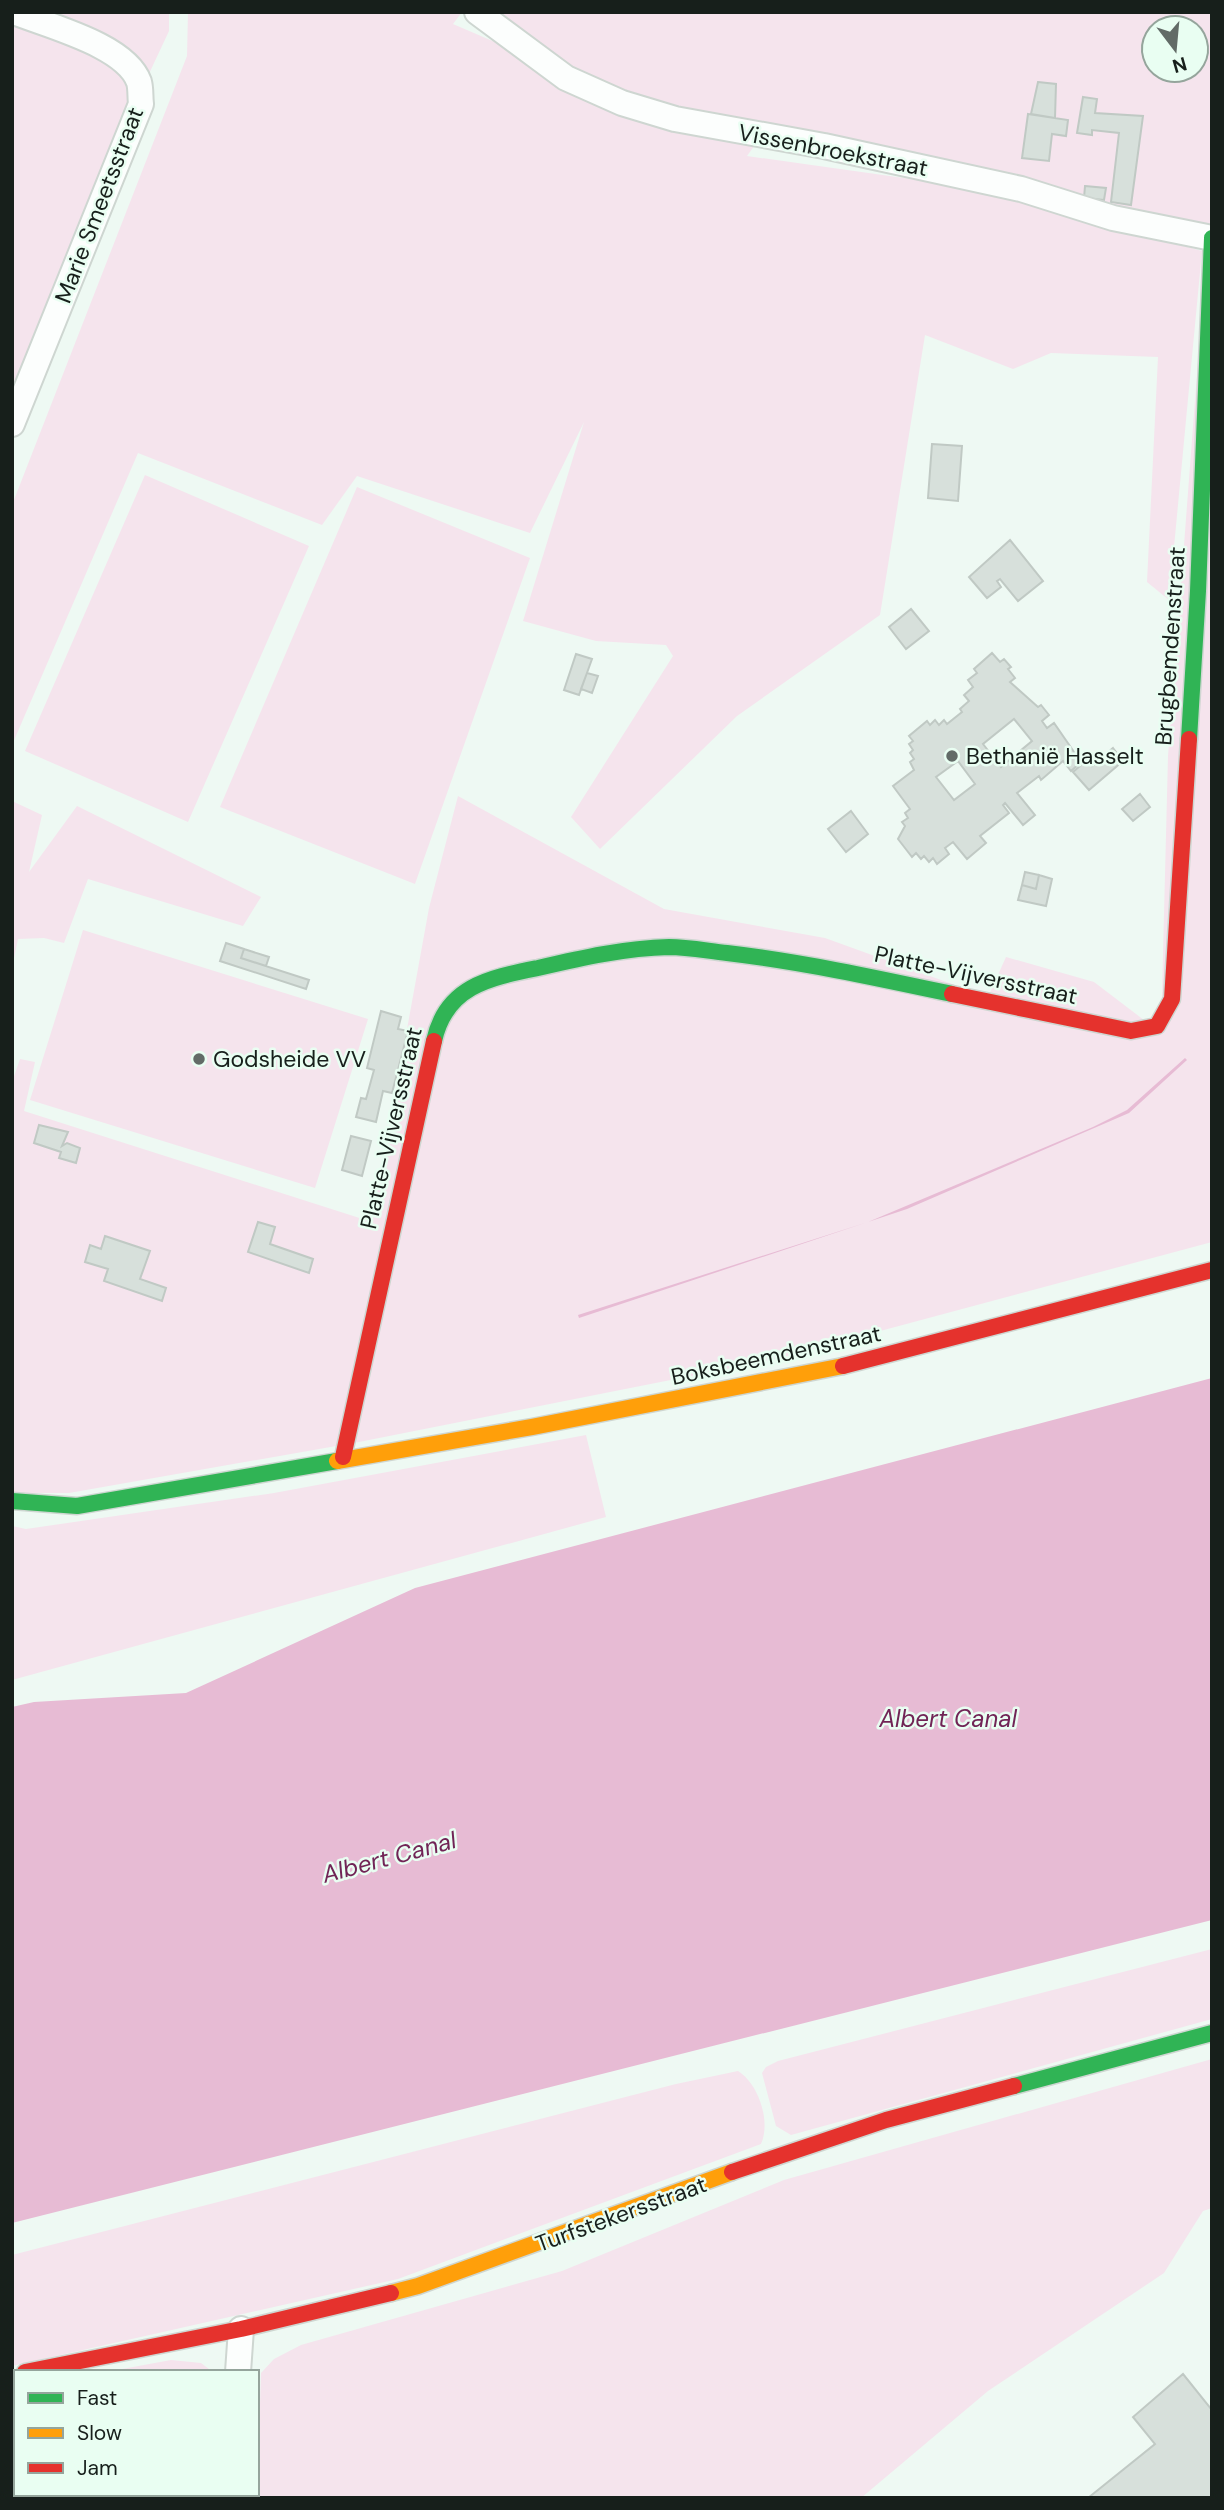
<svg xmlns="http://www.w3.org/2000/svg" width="1224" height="2510" viewBox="0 0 1224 2510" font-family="'DM Sans',sans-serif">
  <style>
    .green { fill: #f5e4ed; fill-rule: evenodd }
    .water { fill: #e7bbd4 }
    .building { fill: #d7e0db; stroke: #c0c9c4; stroke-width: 2; fill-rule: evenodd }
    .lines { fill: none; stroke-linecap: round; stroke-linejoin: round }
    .street-casing { stroke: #ced6d1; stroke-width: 28 }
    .fast-casing { stroke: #ced6d1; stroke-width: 19 }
    .slow-casing { stroke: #ced6d1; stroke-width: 19 }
    .jam-casing { stroke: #ced6d1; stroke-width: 19 }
    .street { stroke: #fcfefd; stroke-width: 24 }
    .fast { stroke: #30b455; stroke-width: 16 }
    .slow { stroke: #ff9f0a; stroke-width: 16 }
    .jam { stroke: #e5322d; stroke-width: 16 }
    .poi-dot { fill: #626b67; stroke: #e9fef2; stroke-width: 2.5 }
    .labels { text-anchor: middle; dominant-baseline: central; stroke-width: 5; stroke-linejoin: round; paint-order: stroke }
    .street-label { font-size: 23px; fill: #171f1b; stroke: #e9fef2 }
    .poi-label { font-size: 23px; fill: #171f1b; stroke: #e9fef2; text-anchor: start }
    .water-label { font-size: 24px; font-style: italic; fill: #712456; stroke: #e9fef2 }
  </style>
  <rect width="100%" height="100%" fill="#eef9f3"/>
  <path class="green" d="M12,12H169V31L132,110L12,398Z
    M188,12H462L453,24L523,54L490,12H1212V1242L776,1359L359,1442L69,1493H12V1082L20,1059L35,1062L24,1111L372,1222L429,908L458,796L664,909L825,938L988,997L1006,957L1094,982L1161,1033L1168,756L1207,242L1138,211L767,128L747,156L982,189L1202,251L1169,600L1147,582L1158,357L1051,353L1013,369L925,335L880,615L737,716L600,849L571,817L673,656L666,645L596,641L523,621L584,422L530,533L357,476L322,525L138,453L12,745V505L187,56ZM1154,28H1196V70H1154Z
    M145,475L309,546L188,822L25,751Z
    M357,487L530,558L415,884L220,807Z
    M12,801L42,815L29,872L77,806L261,897L243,926L88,879L64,943L44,938L18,939L12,968Z
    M83,930L368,1019L315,1188L30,1100Z
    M586,1435L606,1517L12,1680V1526L26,1529L274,1493Z
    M1212,1949V2019L791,2135L776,2126L762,2073L766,2067L778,2061Z
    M1212,2059V2208L1203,2211L1164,2273L988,2391L861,2498H12V2392L16,2391V2494H257L261,2373L274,2359L301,2345L562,2271L784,2180Z
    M738,2071C759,2084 771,2122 761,2144L398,2279L12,2366V2255L676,2084Z
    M171,2360L201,2363L213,2372H106Z"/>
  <path class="water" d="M1185,1058L1187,1060L1129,1113L907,1209L579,1318L578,1315L868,1222L1093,1127L1127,1110Z
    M1212,1378V1920L12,2223V1707L34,1702L186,1693L415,1588Z"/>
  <path class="building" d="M1038,82L1056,84L1055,118L1031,114Z
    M1083,97L1097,99L1095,113L1143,116L1131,205L1111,202L1119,133L1092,130V135L1077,133Z
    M1028,114L1068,120L1066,136L1052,134L1049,161L1022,158Z
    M1085,186L1106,188L1104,200L1084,198Z
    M932,444L962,446L958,501L928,498Z
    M1010,540L1043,581L1018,601L1000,579L997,581L1001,587L987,598L969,577Z
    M911,609L929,631L906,649L889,627Z
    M992,653L1000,662L1004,659L1011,667L1008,669L1015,678L1010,682L1038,707L1041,705L1049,715L1042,721L1047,728L1054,723L1081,762L1071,771L1063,761L1041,780L1039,776L1017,793L1035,815L1023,825L1005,803L1003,805L1009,813L980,836L986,843L967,859L953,842L945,848L949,854L937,864L933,858L929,862L924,856L921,859L916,853L912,857L898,839L905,826L902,822L908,818L905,813L910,809L893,786L914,770L910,762L914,759L910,753L913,750L909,744L913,741L909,736L927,721L930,725L935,720L939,725L944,720L947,724L962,712L960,709L969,701L964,695L973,687L968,680L977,673L974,669ZM1014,719L1032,741L1001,767L983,744ZM958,761L975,784L954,800L936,777Z
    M576,654L592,659L579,695L564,690Z
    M587,673L598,676L592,693L581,689Z
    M1113,748L1123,761L1089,790L1073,772L1087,760L1092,766Z
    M1140,794L1150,807L1133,821L1122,809Z
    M851,811L868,834L846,852L828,829Z
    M1025,872L1039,875L1036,889L1022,885Z
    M1039,875L1052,879L1046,906L1018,900L1022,885L1036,889Z
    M226,943L244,949L241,958L309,980L306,989L220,961Z
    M244,949L269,957L266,966L241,958Z
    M381,1011L401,1017L398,1029L408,1031L392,1093L383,1091L376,1122L356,1117L361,1098L366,1099L374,1070L367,1068Z
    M39,1125L68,1132L62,1146L67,1143L80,1148L76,1163L59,1158L61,1152L34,1143Z
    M351,1136L371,1141L362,1176L342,1170Z
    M258,1222L275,1227L270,1244L313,1259L309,1273L248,1252Z
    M105,1236L150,1251L140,1279L166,1288L162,1301L104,1281L108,1269L85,1262L90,1245L101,1249Z
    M1183,2374L1212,2410V2498H1088L1155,2444L1133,2417Z"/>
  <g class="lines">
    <g class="street-casing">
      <path id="street" d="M477,12L566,78L622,103L675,119L824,146L1021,189L1113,218L1212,238
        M12,424L141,104C140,97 141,89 139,82C126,45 48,26 14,12
        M238,2372L241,2329
        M230,2498V2494"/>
    </g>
    <g class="fast-casing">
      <path id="fast" d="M1189,739L1198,591L1212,238
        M434,1041C446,986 489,978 538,968C581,958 625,948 669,947C688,947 708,951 727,953C803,962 877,978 952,994
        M12,1501L77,1506L337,1461
        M1014,2086L1212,2033"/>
    </g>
    <g class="slow-casing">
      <path id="slow" d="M337,1461L532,1427L843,1366
        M391,2293L418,2286L732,2172"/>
    </g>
    <g class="jam-casing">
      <path id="jam" d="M952,994L1131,1031L1157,1026L1172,999L1189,739
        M843,1366L1212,1270
        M343,1457L434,1041
        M732,2172L886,2120L1014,2086
        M25,2372L241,2329L391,2293"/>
    </g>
    <use href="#street" class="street"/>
    <use href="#fast" class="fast"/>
    <use href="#slow" class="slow"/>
    <use href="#jam" class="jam"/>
  </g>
  <g class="poi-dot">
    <circle cx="952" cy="756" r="7"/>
    <circle cx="199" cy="1059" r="7"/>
  </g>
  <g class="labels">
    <g class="street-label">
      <text transform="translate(833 150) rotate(11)">Vissenbroekstraat</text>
      <text transform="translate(99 205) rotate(-69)">Marie Smeetsstraat</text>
      <text transform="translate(1170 646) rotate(-86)">Brugbemdenstraat</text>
      <text transform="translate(976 975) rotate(12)">Platte-Vijversstraat</text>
      <text transform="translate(391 1128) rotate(-77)">Platte-Vijversstraat</text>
      <text transform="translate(776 1355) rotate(-12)">Boksbeemdenstraat</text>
      <text transform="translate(621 2214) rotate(-20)">Turfstekersstraat</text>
    </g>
    <g class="poi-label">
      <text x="966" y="756">Bethanië Hasselt</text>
      <text x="213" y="1059">Godsheide VV</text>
    </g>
    <g class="water-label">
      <text x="948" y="1718">Albert Canal</text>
      <text transform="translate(389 1857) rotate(-15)">Albert Canal</text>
    </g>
  </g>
  <rect width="1224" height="2510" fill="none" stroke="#171f1b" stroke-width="28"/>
  <rect x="14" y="2370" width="245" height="126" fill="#e9fef2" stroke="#95a59c" stroke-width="2"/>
  <rect x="28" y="2393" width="35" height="10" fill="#30b455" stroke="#95a59c" stroke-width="2"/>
  <text x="77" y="2405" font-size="21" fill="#171f1b">Fast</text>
  <rect x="28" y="2428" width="35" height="10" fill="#ff9f0a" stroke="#95a59c" stroke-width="2"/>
  <text x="77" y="2440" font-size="21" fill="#171f1b">Slow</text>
  <rect x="28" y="2463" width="35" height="10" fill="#e5322d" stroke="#95a59c" stroke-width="2"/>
  <text x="77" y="2475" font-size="21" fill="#171f1b">Jam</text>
  <g transform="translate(1175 49) rotate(164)"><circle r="33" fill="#e9fef2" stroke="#95a59c" stroke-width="2"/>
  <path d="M0-5L12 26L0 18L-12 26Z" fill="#626b67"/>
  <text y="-10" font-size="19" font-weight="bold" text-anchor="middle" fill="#171f1b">N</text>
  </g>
</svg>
